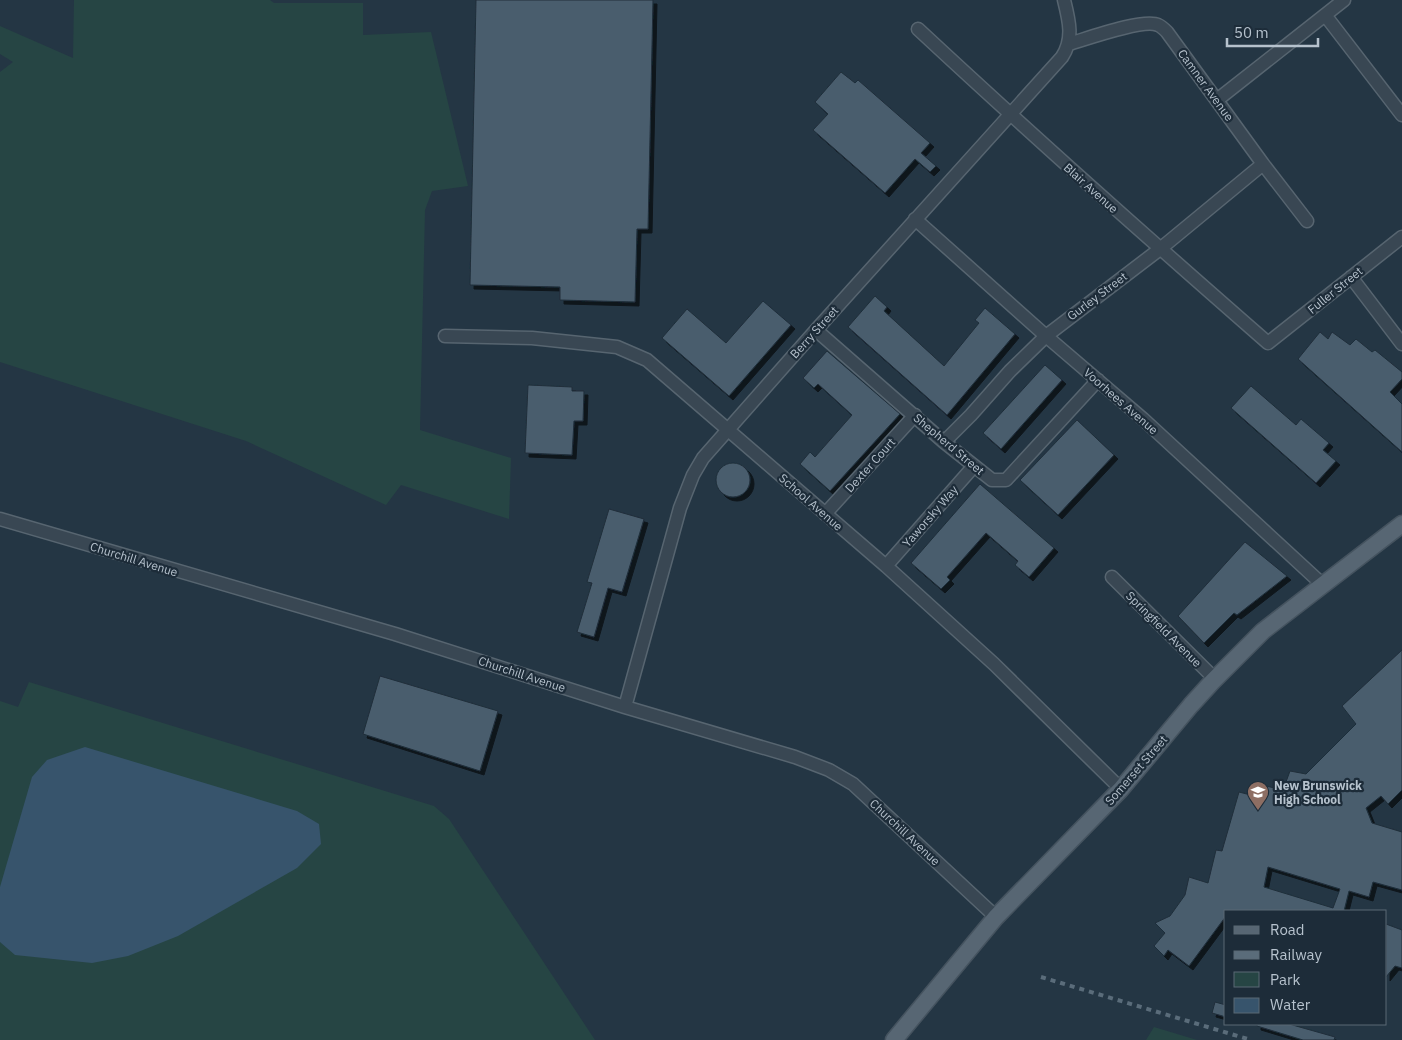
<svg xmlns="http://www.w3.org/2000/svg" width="1402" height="1040" viewBox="0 0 1402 1040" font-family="'IBM Plex Sans',sans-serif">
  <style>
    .green { fill: #264544 }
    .water { fill: #37546c }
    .building { fill: #4a5d6d; stroke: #1f2e3a; fill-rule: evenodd; filter: url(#shadow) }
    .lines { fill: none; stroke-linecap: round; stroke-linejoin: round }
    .minor-casing { stroke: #576570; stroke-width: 15 }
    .major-casing { stroke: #45535f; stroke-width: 19 }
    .minor { stroke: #394753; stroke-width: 12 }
    .major { stroke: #576673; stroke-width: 16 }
    .rail { stroke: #5a6c7a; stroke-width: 4; stroke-dasharray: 5 5; stroke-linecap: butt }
    .labels { text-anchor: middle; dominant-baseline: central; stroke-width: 4.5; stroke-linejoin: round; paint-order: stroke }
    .street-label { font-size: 12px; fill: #b6c2cd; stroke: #1d2c39 }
    .poi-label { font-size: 12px; font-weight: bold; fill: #b6c2cd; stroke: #1d2c39; text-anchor: start }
  </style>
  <defs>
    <filter id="shadow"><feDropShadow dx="4" dy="4" stdDeviation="0" flood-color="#0009"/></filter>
  </defs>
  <rect width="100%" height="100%" fill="#243644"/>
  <path class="green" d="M74,0H270L274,3H363V35L431,32L468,186L432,191L425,210L420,430L511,458L509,519L401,485L386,505L246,441L0,362V72L13,62L0,54V26L73,58Z
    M29,682L434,806L449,819L595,1040H0V701L18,707Z
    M1154,1027L1197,1040H1146Z"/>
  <path class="water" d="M85,747L297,811L319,824L321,844L297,868L178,936L128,956L92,963L15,955L0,942V887L32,777L47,760Z"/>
  <path class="building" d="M476,0H653L648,229H637L635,302L560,300V287L470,285Z
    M841,72L855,83L858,80L930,143L921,153L936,166L930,172L915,159L885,193L813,130L828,114L815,102Z
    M875,296L887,307L884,311L944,366L979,323L975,320L985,308L1015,334L947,415L848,327Z
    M763,301L791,325L729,396L662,338L687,309L726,343Z
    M1320,332L1328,339L1332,332L1350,345L1356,339L1372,352L1375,350L1402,372V379L1390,392L1402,404V452L1298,359Z
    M827,351L900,414L830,491L800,464L810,452L815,457L852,415L818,384L814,388L803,378Z
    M1045,365L1062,380L1001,449L983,433Z
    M528,385L572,387V391H584L583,421H574L572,455L525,453Z
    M1251,386L1296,425L1301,419L1329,443L1323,450L1336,461L1316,483L1231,408Z
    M1077,420L1114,455L1058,515L1020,480Z
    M716 480a17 17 0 1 1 34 0a17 17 0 1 1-34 0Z
    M980,484L1054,548L1029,577L1015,565L1018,561L986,533L947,577L950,580L941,589L911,563Z
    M609,509L644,519L622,592L608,588L594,637L577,632L592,583L587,582Z
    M1245,542L1287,576L1237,615L1234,613L1204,643L1178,616Z
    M1402,650V790L1388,804L1381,796L1366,808L1372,823L1402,832V890L1373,882L1369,897L1349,891L1344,911H1226V916L1189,966L1168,950L1164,956L1154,946L1165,933L1155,923L1170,916L1185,895L1189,877L1208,883L1216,850L1222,851L1239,792L1262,798L1266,786L1283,790L1290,771L1306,774L1356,724L1342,706ZM1268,867L1340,889L1333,908L1264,887Z
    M380,676L498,711L480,771L363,734Z
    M1386,924L1402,930V968L1395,966L1386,977Z
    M1215,1002L1226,1005V1017L1212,1013Z
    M1257,1024H1289L1335,1037L1334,1040H1303L1257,1026Z"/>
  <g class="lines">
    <g class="minor-casing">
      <path id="minor" d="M1325,15L1402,115
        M918,29C1033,136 1150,240 1268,343L1402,237
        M1069,44C1086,39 1144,18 1158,25C1161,26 1165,30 1167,32L1263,164L1307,221
        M1217,100L1344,0
        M915,219L1046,336L1143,419L1323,585
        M1351,277L1402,344
        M816,330L944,442L992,480H1006L1098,380
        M445,336L532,338L617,347L647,360L886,566L994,664L1121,789
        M944,442L971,415L1010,371L1046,336L1160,249L1263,164
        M825,514L915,415
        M0,519L395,634L625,707L795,757L829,770L853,784L996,917
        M886,566L974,466
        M1112,577L1211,675L1212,682
        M625,707L680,508L693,475L703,458L816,330L1062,57C1074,39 1069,20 1064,0"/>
    </g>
    <g class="major-casing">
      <path id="major" d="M894,1040L996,917L1121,789L1191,705L1212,682L1263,631L1402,524"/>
    </g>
    <use href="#minor" class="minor"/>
    <use href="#major" class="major"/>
    <path class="rail" d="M1041,977L1251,1040"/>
  </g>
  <defs>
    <g id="school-pin" transform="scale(1.125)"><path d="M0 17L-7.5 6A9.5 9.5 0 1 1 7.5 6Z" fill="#8d6e63" stroke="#1d2c39"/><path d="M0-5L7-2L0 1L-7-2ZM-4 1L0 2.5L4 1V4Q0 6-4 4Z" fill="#fff"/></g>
  </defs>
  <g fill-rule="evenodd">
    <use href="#school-pin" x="1258" y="792"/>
  </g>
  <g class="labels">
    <g class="street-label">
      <text transform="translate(1206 85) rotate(54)">Camner Avenue</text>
      <text transform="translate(1091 188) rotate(42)">Blair Avenue</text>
      <text transform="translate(1335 290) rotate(-39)">Fuller Street</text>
      <text transform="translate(1097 296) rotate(-37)">Gurley Street</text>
      <text transform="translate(814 332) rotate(-48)">Berry Street</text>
      <text transform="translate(1121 401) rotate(41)">Voorhees Avenue</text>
      <text transform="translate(949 444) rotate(40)">Shepherd Street</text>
      <text transform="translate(870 465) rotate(-48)">Dexter Court</text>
      <text transform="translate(811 502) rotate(41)">School Avenue</text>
      <text transform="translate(930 516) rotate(-49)">Yaworsky Way</text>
      <text transform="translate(134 559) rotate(17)">Churchill Avenue</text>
      <text transform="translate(1164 629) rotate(45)">Springfield Avenue</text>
      <text transform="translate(522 674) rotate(18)">Churchill Avenue</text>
      <text transform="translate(1136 770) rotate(-49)">Somerset Street</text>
      <text transform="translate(905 832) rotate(43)">Churchill Avenue</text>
    </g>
    <g class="poi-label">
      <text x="1274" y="785">New Brunswick<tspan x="1274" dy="14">High School</tspan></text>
    </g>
  </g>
  <rect x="1224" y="910" width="162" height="115" fill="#1d2c39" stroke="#5a6874"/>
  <rect x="1234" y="926" width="25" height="8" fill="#576673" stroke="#5a6874"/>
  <text x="1270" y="935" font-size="15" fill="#b6c2cd">Road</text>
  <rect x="1234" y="951" width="25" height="8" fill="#5a6c7a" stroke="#5a6874"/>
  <text x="1270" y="960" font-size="15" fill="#b6c2cd">Railway</text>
  <rect x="1234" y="972" width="25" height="15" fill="#264544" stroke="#5a6874"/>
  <text x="1270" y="985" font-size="15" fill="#b6c2cd">Park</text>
  <rect x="1234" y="998" width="25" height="15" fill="#37546c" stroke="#5a6874"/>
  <text x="1270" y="1010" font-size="15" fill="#b6c2cd">Water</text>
  <path d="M1227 38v8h91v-8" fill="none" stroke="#b6c2cd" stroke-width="2.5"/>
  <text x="1234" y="38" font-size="15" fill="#b6c2cd" stroke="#1d2c39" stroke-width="4" paint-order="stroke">50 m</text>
</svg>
